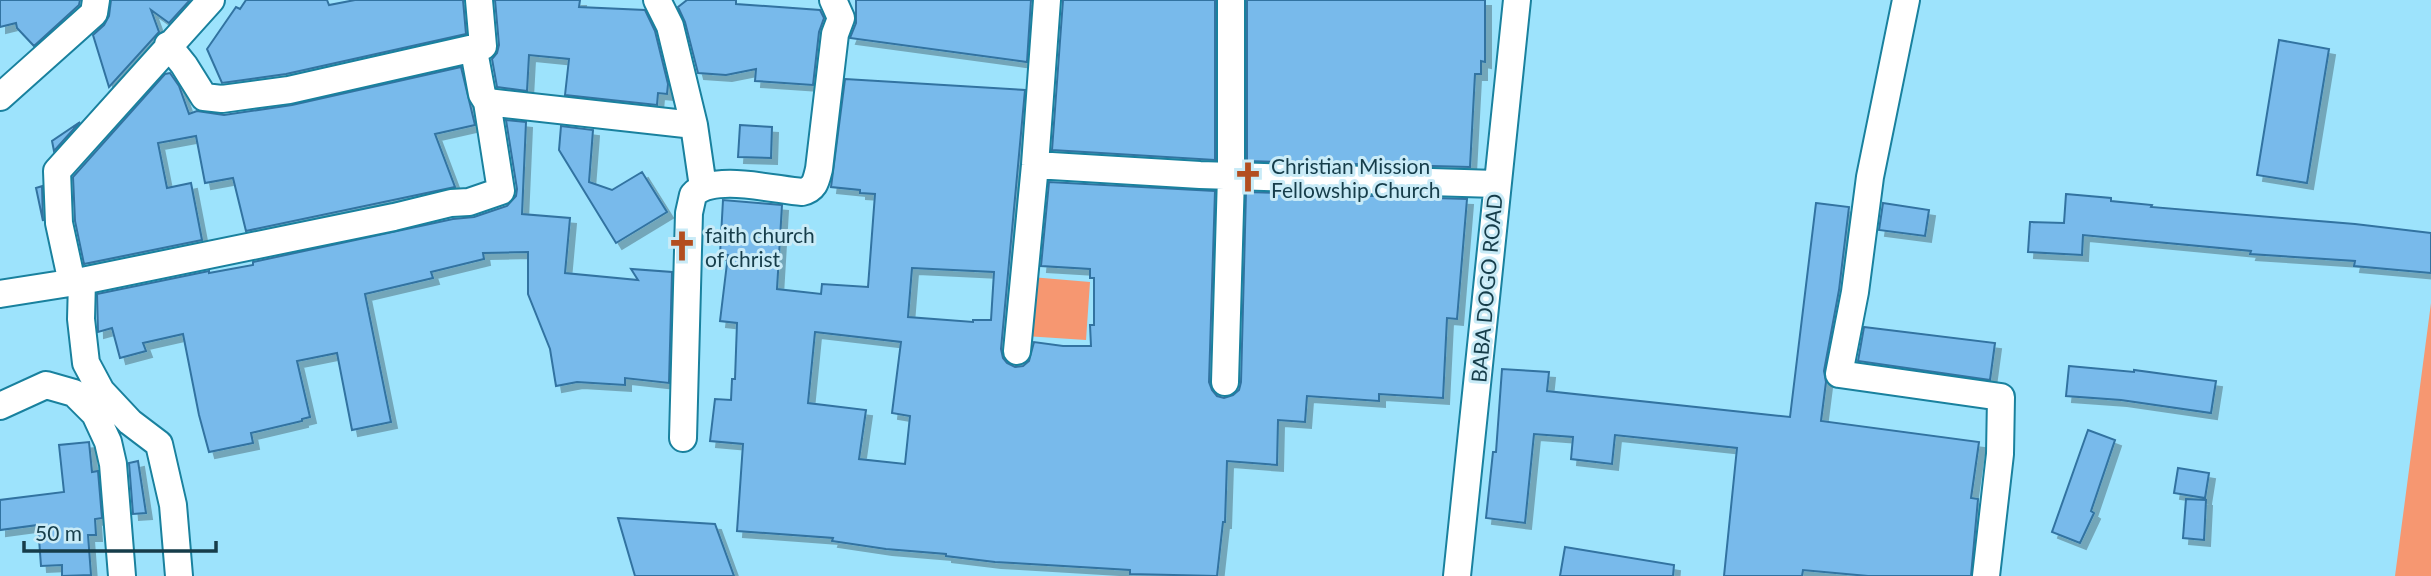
<svg xmlns="http://www.w3.org/2000/svg" width="2431" height="576" viewBox="0 0 2431 576" font-family="Lato,sans-serif">
  <style>
    .green { fill: #f69771 }
    .building { fill: #78baeb; stroke: #3273a1; stroke-width: 2; fill-rule: evenodd; filter: url(#shadow) }
    .lines { fill: none; stroke-linecap: round; stroke-linejoin: round }
    .minor-casing { stroke: #19819e; stroke-width: 30 }
    .minor { stroke: #fff; stroke-width: 26 }
    .labels { text-anchor: middle; dominant-baseline: central; stroke-width: 6; stroke-linejoin: round; paint-order: stroke }
    .poi-label { font-size: 21px; fill: #163d4a; stroke: #c9ebf7; text-anchor: start }
    .street-label { font-size: 21px; fill: #163d4a; stroke: #c9ebf7 }
  </style>
  <defs>
    <filter id="shadow"><feDropShadow dx="6" dy="6" stdDeviation="0" flood-color="#0004"/></filter>
  </defs>
  <rect width="100%" height="100%" fill="#9de3fc"/>
  <path class="green" d="M1031,277L1090,282L1086,340L1025,336Z
    M2431,303V576H2395Z"/>
  <path class="building" d="M0,0H80L79,5L34,46L17,28L16,23L0,27Z
    M111,0H190L169,23L151,10L159,32L109,87L93,35L104,25L109,16Z
    M246,0H327L329,5L355,0H463L466,34L286,74L222,83L207,49L236,7L240,9Z
    M495,0H580L579,7L645,10L655,31L668,84L667,94L658,93L657,105L565,95L569,59L529,55L527,91L497,87L492,59L497,53L499,45Z
    M687,0H736V4L820,10L824,18L819,32L813,85L755,81L756,69L726,75L698,73L685,22L678,7Z
    M856,0H1031L1027,62L850,38L856,23Z
    M1063,0H1215V160L1052,150Z
    M1247,0H1485V62L1481,61V74H1475L1470,167L1247,161Z
    M2279,40L2329,49L2307,183L2257,175Z
    M461,67L475,125L435,134L455,187L246,231L233,178L205,183L196,136L158,143L167,188L191,183L202,240L84,264L75,221L73,177L165,74L170,73L179,86L189,114L197,111L224,115L292,105Z
    M845,79L1025,90L1001,349L1003,358L1007,363L1015,367L1023,366L1029,361L1034,342L1063,346H1091L1090,325H1094V278H1090V269L1041,266L1049,182L1215,191L1209,382L1212,390L1217,396L1224,398L1233,395L1239,390L1241,382L1246,192L1467,199L1457,319L1447,318L1443,398L1379,394V401L1307,396L1305,422L1278,420L1277,465L1227,461L1225,522H1223L1217,576L1130,574V570L995,562L946,556V554L886,549L832,541L833,538L737,531L743,444L710,441L715,399L731,400L732,379H735L737,323L720,321L728,255L720,254L723,200L782,205L777,289L821,294L822,284L868,287L875,194L860,193V190L831,187ZM912,268L994,272L991,320H973V322L908,317ZM815,332L901,342L892,413L910,416L905,464L859,459L866,410L808,403Z
    M506,120L526,122L522,214L570,218L565,273L638,280L631,269L672,272L669,383L625,378V385L577,382L556,386L550,349L528,294V252L483,253L484,259L431,272L433,278L365,294L391,422L352,430L337,353L297,361L310,417L302,419V421L251,433L253,443L209,452L199,415L183,334L143,343L146,351L120,358L112,328L98,332L97,294L209,271V273L253,265V262L453,219L474,217L507,206L516,196L517,189Z
    M80,122L54,151L52,141Z
    M740,125L772,127L771,158L738,157Z
    M561,126L593,130L589,182L612,190L642,172L667,212L616,243L559,150Z
    M42,186L43,221L36,188Z
    M2066,194L2111,198V201L2152,205L2151,207L2355,224L2431,233V273L2354,266L2355,261L2250,254L2251,251L2083,235L2082,255L2028,252L2030,222L2064,223Z
    M1816,203L1849,207L1839,290L1824,371L1826,382L1821,421L1979,442L1971,498L1978,499L1971,576H1868L1803,570L1802,576H1724L1737,448L1615,435L1612,464L1571,459L1573,437L1534,434L1525,523L1486,518L1493,452H1496L1502,369L1549,372L1547,391L1790,417Z
    M1883,203L1929,210L1925,236L1879,230Z
    M1864,327L1995,343L1990,380L1858,361Z
    M2069,366L2134,372V370L2216,381L2211,413L2121,400L2066,396Z
    M2088,430L2115,440L2091,511L2094,513L2080,543L2052,532Z
    M89,442L92,472L98,471L102,518L95,519L96,535H88L91,575L62,576V565L41,566L38,525L0,530V500L64,492L59,445Z
    M138,461L146,513L133,514L129,463Z
    M2178,468L2209,473L2205,498L2174,493Z
    M2186,499L2206,500L2204,540L2183,538Z
    M618,518L715,524L734,576H635Z
    M1565,547L1674,565L1673,576H1560Z"/>
  <g class="lines">
    <g class="minor-casing">
      <path id="minor" d="M657,0L670,26L694,125L703,187
        M1906,0L1870,177L1855,292L1839,374L2001,397L2000,454L1986,576
        M168,45L184,65L204,97L222,99L289,90L483,46
        M0,97L94,13L96,0
        M487,102L694,125
        M1035,165L1200,175L1496,184
        M82,281L81,319L86,363L101,391L130,422L159,444L173,505L179,576
        M72,283L59,223L57,171L211,0
        M0,294L82,281L394,217L451,203L469,202L501,191L487,102L482,94L474,51L483,46L479,0
        M1017,351L1035,165L1047,0
        M1225,382L1231,176V0
        M0,406L46,385L74,393L95,414L108,442L113,464L122,576
        M683,438L689,213L693,195C712,173 775,190 802,192C815,189 816,181 819,169L835,34L841,18L833,0
        M1457,576L1517,0"/>
    </g>
    <use href="#minor" class="minor"/>
  </g>
  <defs>
    <g id="church-bare" transform="scale(2.415)"><path d="M-1.2-6h2.4v3.5h3.3v2.4h-3.3V6h-2.4V-.1h-3.3v-2.4h3.3Z" fill="#b34e20" stroke="#c9ebf7" stroke-width="2.5" paint-order="stroke"/></g>
  </defs>
  <g fill-rule="evenodd">
    <use href="#church-bare" x="1248" y="177"/>
    <use href="#church-bare" x="682" y="246"/>
  </g>
  <g class="labels">
    <g class="poi-label">
      <text x="1271" y="165">Christian Mission<tspan x="1271" dy="24">Fellowship Church</tspan></text>
      <text x="705" y="234">faith church<tspan x="705" dy="24">of christ</tspan></text>
    </g>
    <g class="street-label">
      <text transform="translate(1486 288) rotate(-85)">BABA DOGO ROAD</text>
    </g>
  </g>
  <path d="M24 541v10h192v-10" fill="none" stroke="#163d4a" stroke-width="3.5"/>
  <text x="35" y="541" font-size="21" fill="#163d4a" stroke="#c9ebf7" stroke-width="5" paint-order="stroke">50 m</text>
</svg>
